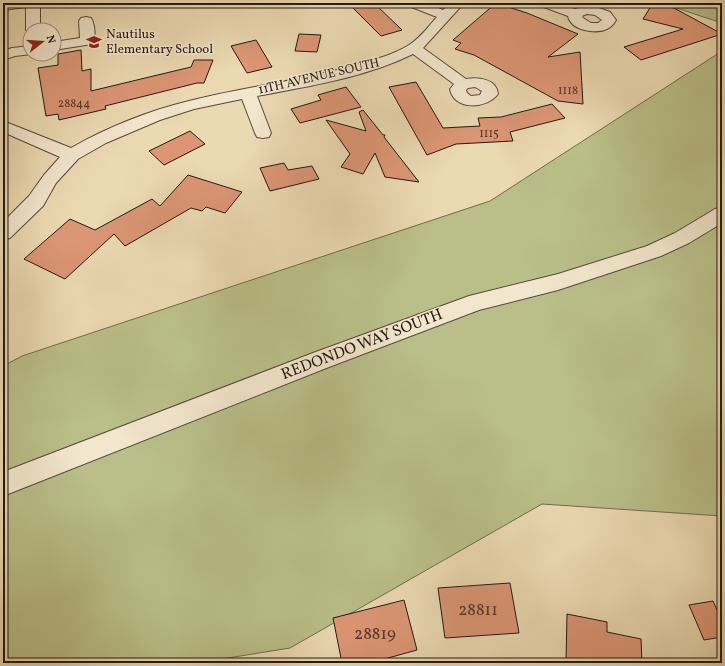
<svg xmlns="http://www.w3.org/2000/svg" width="725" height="666" viewBox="0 0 725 666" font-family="Vollkorn,serif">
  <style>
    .green { fill: #babf8a; stroke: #6e6c4e }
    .building { fill: #dc9676; stroke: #231912 }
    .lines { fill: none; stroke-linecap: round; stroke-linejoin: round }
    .minor-casing { stroke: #55493a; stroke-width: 2 }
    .minor { fill: #f2e6cd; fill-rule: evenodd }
    .labels { text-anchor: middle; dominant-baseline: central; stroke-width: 3; stroke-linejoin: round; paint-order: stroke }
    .far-number-label { font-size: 12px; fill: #51382b }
    .far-poi-label { font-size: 13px; fill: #231912; stroke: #f2e6cd; text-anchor: start }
    .far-street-label { font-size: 13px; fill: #231912; stroke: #f2e6cd }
    .street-label { font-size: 16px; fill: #231912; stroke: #f2e6cd }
    .near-number-label { font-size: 17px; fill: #51382b }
  </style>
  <rect width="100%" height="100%" fill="#ebd9b2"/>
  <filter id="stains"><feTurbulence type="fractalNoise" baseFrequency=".005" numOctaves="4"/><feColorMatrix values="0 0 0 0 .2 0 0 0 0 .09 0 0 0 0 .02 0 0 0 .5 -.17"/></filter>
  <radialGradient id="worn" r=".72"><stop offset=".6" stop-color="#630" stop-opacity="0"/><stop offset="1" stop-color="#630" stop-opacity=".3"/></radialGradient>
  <path class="green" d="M661,3H722V23Z
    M722,51V516L542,504L290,648L197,663H3V366L22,356L490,201Z"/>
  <path class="building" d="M348,3H374L402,30L381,36Z
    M496,3L527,13L578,34L548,57L580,52L583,104L558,101L474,55L455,49L461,43L453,40Z
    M653,3L674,8L722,34L641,60L624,47L683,29L643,19Z
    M299,34L321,35L317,52L295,51Z
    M256,40L272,67L247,73L231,46Z
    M81,50L82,71L91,69V91L191,67L194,60H213L204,83H197L105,106L106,109L59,120L58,114L46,116L38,68L58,65V54Z
    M416,82L443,128L480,126L478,118L501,117L552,104L565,118L510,132L513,141L456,144L427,155L389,87Z
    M346,87L361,107L300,123L291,109L321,100L318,95Z
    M363,110L383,135H385L384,137L419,182L385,177L375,153L363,174L341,167L350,154L326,120L366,131L359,112Z
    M190,131L205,144L164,165L149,151Z
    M284,163L288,170L312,166L319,179L270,191L260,168Z
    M188,175L242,192L225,213L206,207L202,211L191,208L125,246L114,234L65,279L24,259L70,219L95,230L152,199L160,206Z
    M510,583L519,633L445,638L438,588Z
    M404,600L417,650L370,663H342L333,618Z
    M713,601L722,621V637L704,640L689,605Z
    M567,614L607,622V632L641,639L642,663H566Z"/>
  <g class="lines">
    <g class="minor-casing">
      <path id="minor" d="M3,3H40V30H30V34L26,30V7L3,10Z
        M407,3H426L443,10L450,3H464L423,48L466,79C478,77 497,79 498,94C487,109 454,111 450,89L454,84L413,54C364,78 309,86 257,96L271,133L269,137L263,138L257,137L255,133L242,99L194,109L160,120L106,143L78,159L56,183L43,206L10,238L3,240V222L29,196L44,175L60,157L3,132V121L71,148C108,127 148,111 189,101C244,87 301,81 355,65C373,60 393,55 409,45C420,38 428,27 437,17L409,6ZM475,87L482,91L480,95L471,96L467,93L466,90L468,88Z
        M539,3H558L575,9L586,6L596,7L610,12L616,20C614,24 611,27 607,29C596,34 571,31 568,16L541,6ZM587,14L595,15L602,20L598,23H591L583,18L582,16Z
        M86,17L91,18C95,24 96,39 92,44L54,50V42L80,38L79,21L81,18Z
        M30,46V54H32L15,56L3,60V51L12,48Z
        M722,207V223L689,243L661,256L558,290L479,310L329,367L3,496V472L313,353L469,296L558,274L647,246L675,233L715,209Z"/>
    </g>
    <use href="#minor" class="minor"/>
  </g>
  <defs>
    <g id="school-bare" transform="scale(1.2)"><path d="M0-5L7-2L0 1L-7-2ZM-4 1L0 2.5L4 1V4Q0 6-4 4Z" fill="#8f2418" stroke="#f2e6cd" stroke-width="2.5" paint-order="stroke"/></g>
  </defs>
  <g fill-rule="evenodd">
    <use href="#school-bare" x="94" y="42"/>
  </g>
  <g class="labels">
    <g class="far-number-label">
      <text x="568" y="91">1118</text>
      <text x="74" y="104">28844</text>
      <text x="489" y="134">1115</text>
    </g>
    <g class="far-poi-label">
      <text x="106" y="35">Nautilus<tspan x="106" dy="15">Elementary School</tspan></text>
    </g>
    <g class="far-street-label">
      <text transform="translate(319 77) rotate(-13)">11TH AVENUE SOUTH</text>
    </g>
    <g class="street-label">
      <text transform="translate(362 345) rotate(-21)">REDONDO WAY SOUTH</text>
    </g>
    <g class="near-number-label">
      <text x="478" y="610">28811</text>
      <text x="375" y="634">28819</text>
    </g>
  </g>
  <rect width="725" height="666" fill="none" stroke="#ebd9b2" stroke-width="16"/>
  <rect x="4" y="4" width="717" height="658" fill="none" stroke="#231912" stroke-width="2"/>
  <rect x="8" y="8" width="709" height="650" fill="none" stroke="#231912"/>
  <g transform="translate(42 42) rotate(73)"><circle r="19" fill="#f2e6cd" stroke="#9f9482"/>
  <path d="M0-3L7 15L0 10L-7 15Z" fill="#8f2418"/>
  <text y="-6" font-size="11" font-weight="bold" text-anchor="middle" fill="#231912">N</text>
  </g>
  <rect width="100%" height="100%" filter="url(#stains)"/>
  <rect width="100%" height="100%" fill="url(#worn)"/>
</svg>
